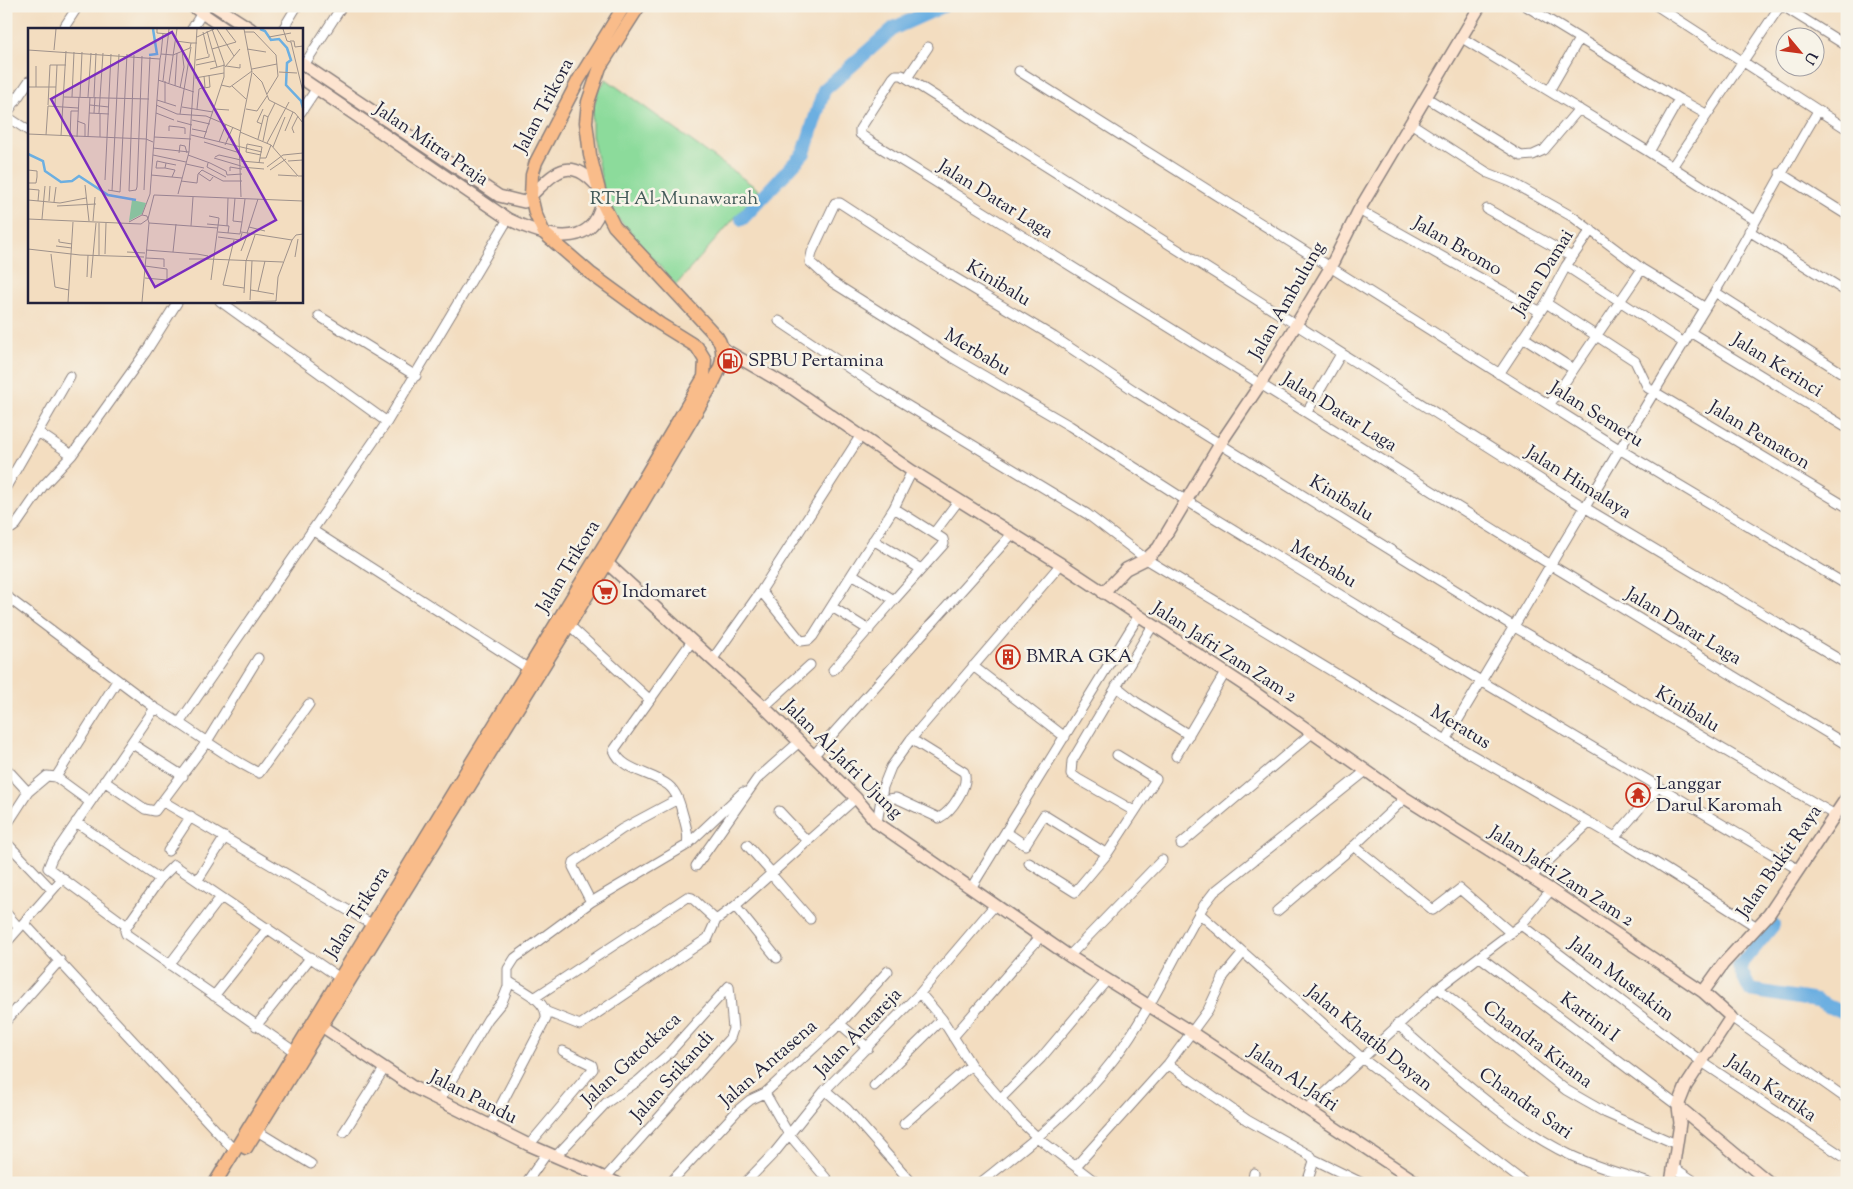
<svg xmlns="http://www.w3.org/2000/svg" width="1853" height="1189" viewBox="0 0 1853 1189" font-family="'Sorts Mill Goudy',serif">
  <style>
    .green { fill: #8cdb9b; stroke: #577e6b }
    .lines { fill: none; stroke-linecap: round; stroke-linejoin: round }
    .river { stroke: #6cafe1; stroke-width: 14 }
    .street-casing { stroke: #8a807e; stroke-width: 11 }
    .secondary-casing { stroke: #8a807e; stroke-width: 14 }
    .primary-casing { stroke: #8a807e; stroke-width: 15 }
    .street { stroke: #fff; stroke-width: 9 }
    .secondary { stroke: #fde4d0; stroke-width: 11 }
    .primary { stroke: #f9bc8a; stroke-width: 12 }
    .labels { text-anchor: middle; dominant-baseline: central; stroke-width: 5; stroke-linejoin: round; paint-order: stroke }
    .street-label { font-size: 19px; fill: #22223b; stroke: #f7f3e8 }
    .park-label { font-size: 19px; fill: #425a58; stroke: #f7f3e8 }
    .poi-label { font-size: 19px; fill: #22223b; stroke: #f7f3e8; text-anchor: start }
    .inset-river { fill: none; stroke: #6cafe1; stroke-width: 2.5 }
    .inset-road { fill: none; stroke: #9f928b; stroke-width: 1 }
    .view { fill: #7b2cbf; fill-opacity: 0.15; stroke: #7b2cbf; stroke-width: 2.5 }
    .inset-edge { fill: none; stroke: #22223b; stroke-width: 2.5 }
  </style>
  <rect width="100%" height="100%" fill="#f7f3e8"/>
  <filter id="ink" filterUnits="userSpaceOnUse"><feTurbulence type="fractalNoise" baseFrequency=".02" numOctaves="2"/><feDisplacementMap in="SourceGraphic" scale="10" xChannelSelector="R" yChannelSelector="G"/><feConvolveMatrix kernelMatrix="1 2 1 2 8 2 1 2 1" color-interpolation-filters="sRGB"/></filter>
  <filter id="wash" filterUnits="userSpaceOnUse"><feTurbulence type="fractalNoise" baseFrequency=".0096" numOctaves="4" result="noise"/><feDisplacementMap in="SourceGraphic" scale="20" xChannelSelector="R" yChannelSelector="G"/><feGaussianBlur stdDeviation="1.12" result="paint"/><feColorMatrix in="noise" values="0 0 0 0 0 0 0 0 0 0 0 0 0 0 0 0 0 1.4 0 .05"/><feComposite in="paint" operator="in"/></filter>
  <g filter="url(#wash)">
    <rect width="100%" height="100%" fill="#f3ddc0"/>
    <path class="green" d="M606,79L759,190L676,285L607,206L592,135V112L597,93Z"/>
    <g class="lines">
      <path class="river" d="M742,219L804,153L824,90L894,28L943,6
        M1773,925L1739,967L1750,990L1817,1001L1847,1015"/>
    </g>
  </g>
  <g filter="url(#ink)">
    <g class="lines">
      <g class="street-casing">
        <path id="street" d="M1526,6L1679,99L1649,152
          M1657,6L1847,129
          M1783,6L1847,46
          M63,29L78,6
          M192,29L202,13
          M283,29L297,6
          M1462,38L1649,152L1755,220
          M304,65L342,6
          M1019,71L1619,449L1847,585
          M907,78L928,47
          M1549,91L1579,39
          M1427,98L1521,156L1533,155L1544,150L1579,109
          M1679,99L1706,114
          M301,112L317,88
          M6,115L29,81
          M6,116L29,131
          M1412,124L1488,173L1511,182L1573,217L1642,269L1704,307
          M1672,167L1780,6
          M1780,173L1847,215
          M1487,209L1572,257
          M1359,210L1539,311
          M1749,231L1847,292
          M1566,266L1684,343
          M1715,292L1847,376
          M220,301L387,422
          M1546,303L1635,361L1648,388L1847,507
          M319,316L416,376
          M779,321L880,389L1087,514L1146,559L1446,740L1615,837L1757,927
          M1690,332L1847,428
          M1523,337L1573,369
          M1499,374L1546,303L1566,266L1591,230
          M1550,404L1642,269
          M1307,412L1341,354
          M38,432L72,455
          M6,487L70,376
          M894,508L912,471
          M6,526L12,528L16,525L43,486L72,455L145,353L178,301
          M312,530L529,669
          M934,533L959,500
          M873,540L921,569
          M852,574L894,508L943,539L944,544L894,600
          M761,591L801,641L809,640L813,636L852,574L894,600L833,670
          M6,596L155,708C190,728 221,755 259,773L309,704
          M832,607L869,630
          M568,624L649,699
          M712,660L761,591L861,435
          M1847,664L1584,507L902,75H896L893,78L860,129V134L870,141L1551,565L1847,745
          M973,666L1065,737
          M1116,686L1136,702L1189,735
          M764,707L810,665
          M180,722L387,422L508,219
          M1446,740C1536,590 1624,440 1715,292C1751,232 1782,170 1818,111
          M131,743L183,776
          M813,756L1012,534
          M1176,756L1225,673
          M6,768L28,792
          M56,777L90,802
          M104,781L145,809L155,811L206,743L258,658
          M881,800L896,798L939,818C951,812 970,785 964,772L911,739
          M164,802L373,925
          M779,811L808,842
          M1134,811L1078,779L1071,774L1072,761L1153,625
          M76,822L160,879
          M877,823L883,787L891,767L911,739L1061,564
          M6,826L28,792L47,776L56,777L117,681
          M1006,832L1025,845L1044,815L1107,854
          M1615,837L1659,786
          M6,842L52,890
          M1181,844L1312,733
          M687,845L743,792
          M747,845L772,873
          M1354,846L1433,910L1460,889L1511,933
          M168,851L191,816
          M1029,863L1075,892L1107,854L1156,779L1117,755
          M696,866L757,779L798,743
          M1799,870L1481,681L1187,501L1070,426L953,358L832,282L810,262L812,252L833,207L835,203H840L952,276L1054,337L1138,393L1513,626L1835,815
          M771,874L810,919
          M1531,877L1589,823
          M199,878L225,837
          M971,888L1138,617
          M591,902L573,867L574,862L622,829L678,799
          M735,906L777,958
          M1277,911L1354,846L1405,798
          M6,913L19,928
          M1199,913L1363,1059L1525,1183
          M24,923L235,1151
          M1521,925L1702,1062L1847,1159
          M127,926L48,868L52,858L155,708
          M6,943L63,878
          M1069,956L1162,860
          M1480,957L1678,1106
          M169,965L221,897
          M1438,988L1566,1090L1606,1113L1676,1144
          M920,993L942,1019L971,1065L1019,1120L1038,1138L1097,1183
          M214,996L268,928
          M534,998L687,897L692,898L716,920
          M547,1012L580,1025L708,938L716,920L735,906L856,798
          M1731,1017L1847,1099
          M6,1021L60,960
          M840,1024L868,1048
          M1397,1024C1448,1069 1509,1126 1570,1155C1595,1167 1623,1174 1649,1183
          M256,1026L311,957
          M953,1037L1041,936
          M295,1052L126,934L125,931L127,926L160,879L174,865L340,978
          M1168,1064L1247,1120L1311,1156L1314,1161L1307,1183
          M874,1086L942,1019
          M825,1090L847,1109L912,1183
          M765,1093L788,1133L830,1183
          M1001,1098L1041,1058L1107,980
          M439,1101L488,1019L502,1002L508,987V969L515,958L591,902L687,845C689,835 686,826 683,815C680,804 677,792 668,785C651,772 622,771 614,750L692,641
          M1307,1110L1438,988L1521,925L1551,890
          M904,1124L971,1065
          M490,1126L546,1019C548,1000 521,990 508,981
          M257,1131L311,1164
          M344,1132L384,1069
          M529,1145L593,1069L592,1065L563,1051
          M556,1156L606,1103L638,1081L668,1054L729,986
          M1313,1159L1362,1183
          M1076,1166L1168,1064L1208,1010L1224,976L1243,953
          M1673,1167L1697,1183
          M1254,1173L1253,1179L1257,1183
          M606,1177L730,1038L733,1029L729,986
          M526,1183L547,1153
          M592,1183L598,1174
          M670,1183L738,1110L750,1100L765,1093L840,1024L888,971
          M745,1183L775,1152L825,1090L920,993L995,905
          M980,1183C1028,1145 1076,1109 1114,1059C1150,1012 1174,956 1204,905L1214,892L1366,771"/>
      </g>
      <g class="secondary-casing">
        <path id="secondary" d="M192,6L225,29
          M215,6L251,29
          M301,63L499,196L524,202C550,180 565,150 597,186
          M301,78L508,219C541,235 592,254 602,202
          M722,348L793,389L912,471L1061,564L1244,685L1405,798L1551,890L1703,992L1731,1017L1686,1086L1678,1106L1680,1123L1671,1183
          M607,563L764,707L856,798L877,823L1069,956L1191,1032L1418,1183
          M1103,593L1126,569L1146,559L1158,548L1220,444L1261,383L1330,268L1359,210L1480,6
          M1703,992L1723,964L1769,914L1847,797
          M323,1027L413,1087L529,1145L617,1183
          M1678,1106L1770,1183"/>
      </g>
      <g class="primary-casing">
        <path id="primary" d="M246,1148L607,563L709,390C718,374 729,355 717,337L614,226L602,202L590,155L586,122L588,102L600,67L639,6
          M215,1183L631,501L704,377L705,360L697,347L660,324L590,273L544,233L535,213L531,196L532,175L536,162L579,79L624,6"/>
      </g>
      <use href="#street" class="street"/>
      <use href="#secondary" class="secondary"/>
      <use href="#primary" class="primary"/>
    </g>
  </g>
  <defs>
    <g id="fuel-ring" transform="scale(1.25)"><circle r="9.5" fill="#f7f3e8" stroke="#c8321e" stroke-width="1.5"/><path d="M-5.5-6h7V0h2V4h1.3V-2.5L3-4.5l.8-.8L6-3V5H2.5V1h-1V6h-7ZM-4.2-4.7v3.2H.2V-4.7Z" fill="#c8321e"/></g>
    <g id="supermarket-ring" transform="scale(1.25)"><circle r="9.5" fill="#f7f3e8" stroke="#c8321e" stroke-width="1.5"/><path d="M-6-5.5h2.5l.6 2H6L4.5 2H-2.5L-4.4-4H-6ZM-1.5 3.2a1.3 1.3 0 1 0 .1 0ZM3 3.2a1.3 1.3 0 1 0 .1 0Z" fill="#c8321e"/></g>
    <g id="building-ring" transform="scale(1.25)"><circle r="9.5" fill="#f7f3e8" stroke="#c8321e" stroke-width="1.5"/><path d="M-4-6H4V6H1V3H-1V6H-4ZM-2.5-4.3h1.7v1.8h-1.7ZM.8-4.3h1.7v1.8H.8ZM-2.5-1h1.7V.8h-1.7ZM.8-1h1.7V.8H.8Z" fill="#c8321e"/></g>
    <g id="temple-ring" transform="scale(1.25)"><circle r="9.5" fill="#f7f3e8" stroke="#c8321e" stroke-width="1.5"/><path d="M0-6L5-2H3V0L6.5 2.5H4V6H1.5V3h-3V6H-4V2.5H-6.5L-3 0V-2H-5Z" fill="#c8321e"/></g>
  </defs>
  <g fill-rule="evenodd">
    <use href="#fuel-ring" x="730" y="361"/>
    <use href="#supermarket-ring" x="605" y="592"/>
    <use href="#building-ring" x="1008" y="657"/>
    <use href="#temple-ring" x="1638" y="795"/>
  </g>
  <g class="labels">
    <g class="street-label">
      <text transform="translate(545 106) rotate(-62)">Jalan Trikora</text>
      <text transform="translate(431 145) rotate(34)">Jalan Mitra Praja</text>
      <text transform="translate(995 200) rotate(32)">Jalan Datar Laga</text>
      <text transform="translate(1457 247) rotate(30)">Jalan Bromo</text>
      <text transform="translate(1544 273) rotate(-58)">Jalan Damai</text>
      <text transform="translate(998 284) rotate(31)">Kinibalu</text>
      <text transform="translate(1288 301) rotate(-60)">Jalan Ambulung</text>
      <text transform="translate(977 353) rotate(31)">Merbabu</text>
      <text transform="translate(1777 366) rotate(32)">Jalan Kerinci</text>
      <text transform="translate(1339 413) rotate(32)">Jalan Datar Laga</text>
      <text transform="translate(1596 415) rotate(32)">Jalan Semeru</text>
      <text transform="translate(1759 436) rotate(31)">Jalan Pematon</text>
      <text transform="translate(1578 483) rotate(32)">Jalan Himalaya</text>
      <text transform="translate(1341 499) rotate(31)">Kinibalu</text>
      <text transform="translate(1323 565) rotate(31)">Merbabu</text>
      <text transform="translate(569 567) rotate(-59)">Jalan Trikora</text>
      <text transform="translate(1683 627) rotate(31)">Jalan Datar Laga</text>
      <text transform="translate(1224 653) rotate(33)">Jalan Jafri Zam Zam 2</text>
      <text transform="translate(1687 710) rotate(31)">Kinibalu</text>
      <text transform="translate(1460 728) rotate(31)">Meratus</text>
      <text transform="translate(842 760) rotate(45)">Jalan Al-Jafri Ujung</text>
      <text transform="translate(1780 862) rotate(-55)">Jalan Bukit Raya</text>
      <text transform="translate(1561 877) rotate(33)">Jalan Jafri Zam Zam 2</text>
      <text transform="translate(358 913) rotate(-58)">Jalan Trikora</text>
      <text transform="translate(1621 980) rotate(37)">Jalan Mustakim</text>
      <text transform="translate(1589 1018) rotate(37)">Kartini I</text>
      <text transform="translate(859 1033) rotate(-46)">Jalan Antareja</text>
      <text transform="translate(1369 1039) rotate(39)">Jalan Khatib Dayan</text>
      <text transform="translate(1537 1045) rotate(37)">Chandra Kirana</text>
      <text transform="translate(632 1060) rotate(-43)">Jalan Gatotkaca</text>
      <text transform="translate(769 1064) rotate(-41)">Jalan Antasena</text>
      <text transform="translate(673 1077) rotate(-48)">Jalan Srikandi</text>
      <text transform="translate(1293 1079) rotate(34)">Jalan Al-Jafri</text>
      <text transform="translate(1771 1089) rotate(34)">Jalan Kartika</text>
      <text transform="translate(473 1098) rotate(27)">Jalan Pandu</text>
      <text transform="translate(1525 1104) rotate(35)">Chandra Sari</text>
    </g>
    <g class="park-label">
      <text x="674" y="199">RTH Al-Munawarah</text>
    </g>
    <g class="poi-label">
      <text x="748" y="361">SPBU Pertamina</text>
      <text x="622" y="592">Indomaret</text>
      <text x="1026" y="657">BMRA GKA</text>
      <text x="1656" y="784">Langgar<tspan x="1656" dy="22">Darul Karomah</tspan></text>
    </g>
  </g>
  <g transform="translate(28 28)">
    <rect width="275" height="275" fill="#f3ddc0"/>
    <path d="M104,172L118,175L114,186L101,193Z" fill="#8cdb9b"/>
    <path class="inset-river" d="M232,1L237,3L243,12L251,11L259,20L263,32L259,35L258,57L273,73L275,80M121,27L129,26L125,1M0,126L15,133L17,143L33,154L44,153L51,148L80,167L108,172"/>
    <path class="inset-road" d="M129,1V5L141,6M189,1L206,28M199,1H216M255,1L259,13L263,14L275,64M179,3L189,39M175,4L180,26M217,4H226L248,27L250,48L239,66M169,9L186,1M241,9L263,5M148,13L163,15M262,13H266L267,19L275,18M184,21L208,14L198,1M219,21L238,24M0,22L132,31M26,22L28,1M133,26L135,6M106,27L101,163L108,162L109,159L114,28M132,31L133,26L145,27L162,20L163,15H169M168,32L181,29V26M168,37L187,33M8,38V59M198,38L212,40V36M197,39L212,21M182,41L197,37M224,41L249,36M251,44L269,45M225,45L234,54L241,72L267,85L275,95M167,50L196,45M130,52L166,64M135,53L141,1M141,55L149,1M193,57L202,59L224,43M147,58L149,25M204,58L218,71M0,59H28M152,60L156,39L154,23M176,60L182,59L181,47M36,69L121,71M44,69L46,24M52,69L54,24M60,69L63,25M66,69L68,25M129,72L148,78M137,74V53M20,77L22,37H38M62,77L81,79M128,77L149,86L178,88L213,103M27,78L29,37M154,79L185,84M169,81L171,61L177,59L176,48M186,81L201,82M218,81L229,83L239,68M61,85L81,86M66,85L67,69M71,85L75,25M128,85L146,92M152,86L163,19M164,92L182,96M49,93L57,96V109M149,93L164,97M234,96L229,94L235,81M164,101L179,104M141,103V98L151,99L157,100V106M257,103L265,84M212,104L243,117L270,148H275M266,105L264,100L270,88M0,106L118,111L125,114M18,107L20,78L50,80M163,107L234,124M33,108L38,23M42,109L43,83H50M49,109L51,69M60,109L62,69M72,109V86M126,109L163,111M176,110L196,49V35L184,1M230,111L236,87L240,89M235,113L240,89L247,75M176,114L212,125M191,114L198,96M239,115L261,74M197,117L205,99M245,119L257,89M125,120L161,124M151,125L152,117L157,118L159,125M125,127L158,134M160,127L182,135L198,143L199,147M187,129L191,127L213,132M186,130L213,138M232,130H238L243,117M213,133L236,135M260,133L275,132M180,135L179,139L198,149M231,135L234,119L219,116L218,124L233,127M158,136L176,140M213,139L236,141M239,139L255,127L275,125M137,140H128L129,133L138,135M0,142L9,143V149L8,155H0M242,142L258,131M202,143V139L214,141M170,145L182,153L185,149M123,147L154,150M199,147L214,146M250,147L269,148M144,149L147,142L137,140L138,135L148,137M77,152L83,26M153,153L169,155L170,146L174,142L195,153H214M57,157L61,193M0,161L11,162L10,173M80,162L92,164L99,26M116,162L122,29M84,163L91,26M122,166L132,31M150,166L161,124L169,1M213,169L211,111L224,44L216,1M207,170L205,193L214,194L217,171M0,172L32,175L58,170M21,173L22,158M26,174L28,159M29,178L68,176M114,187L119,188L121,195L114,274M181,188L191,190L183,252M0,191L113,196L120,191L126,167L275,173M14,191L17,158M65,193L67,169M101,194L114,187L122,166M121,195L190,200M179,196L201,198L200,205M163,198L165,169M199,198L200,170M221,199L237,203M190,204L212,206L214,194M213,204L264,212L268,207L275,206M219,205L230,171M190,209L212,212L214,205M31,211V214L44,216M206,212L195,257L216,260M28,218L44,220M0,221L52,227L116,229M118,222L169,226L180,228V231L255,234M213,223L220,205M99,224L117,225M145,224L148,196M23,226L27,259L41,262M77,226L78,195M71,227V195M267,229L270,211M118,230L136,231V239M161,231H180M59,249L60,227M63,250L68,195M117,250L139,252V241L117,238M223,262L246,266M230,263L237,233M216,265L218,233L227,207M222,272L224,233M40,274L45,194M208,274L248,273L250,249L264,212"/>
    <path class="view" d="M144,4L248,192L127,259L23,71Z"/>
    <rect width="275" height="275" class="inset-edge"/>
  </g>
  <rect width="1853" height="1189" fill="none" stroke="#f7f3e8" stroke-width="25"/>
  <g transform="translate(1800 52) rotate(119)"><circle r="24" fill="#f7f3e8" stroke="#a29fa3"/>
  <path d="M0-4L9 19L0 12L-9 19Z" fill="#c8321e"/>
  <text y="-8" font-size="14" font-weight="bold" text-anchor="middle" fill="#22223b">U</text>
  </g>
</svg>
